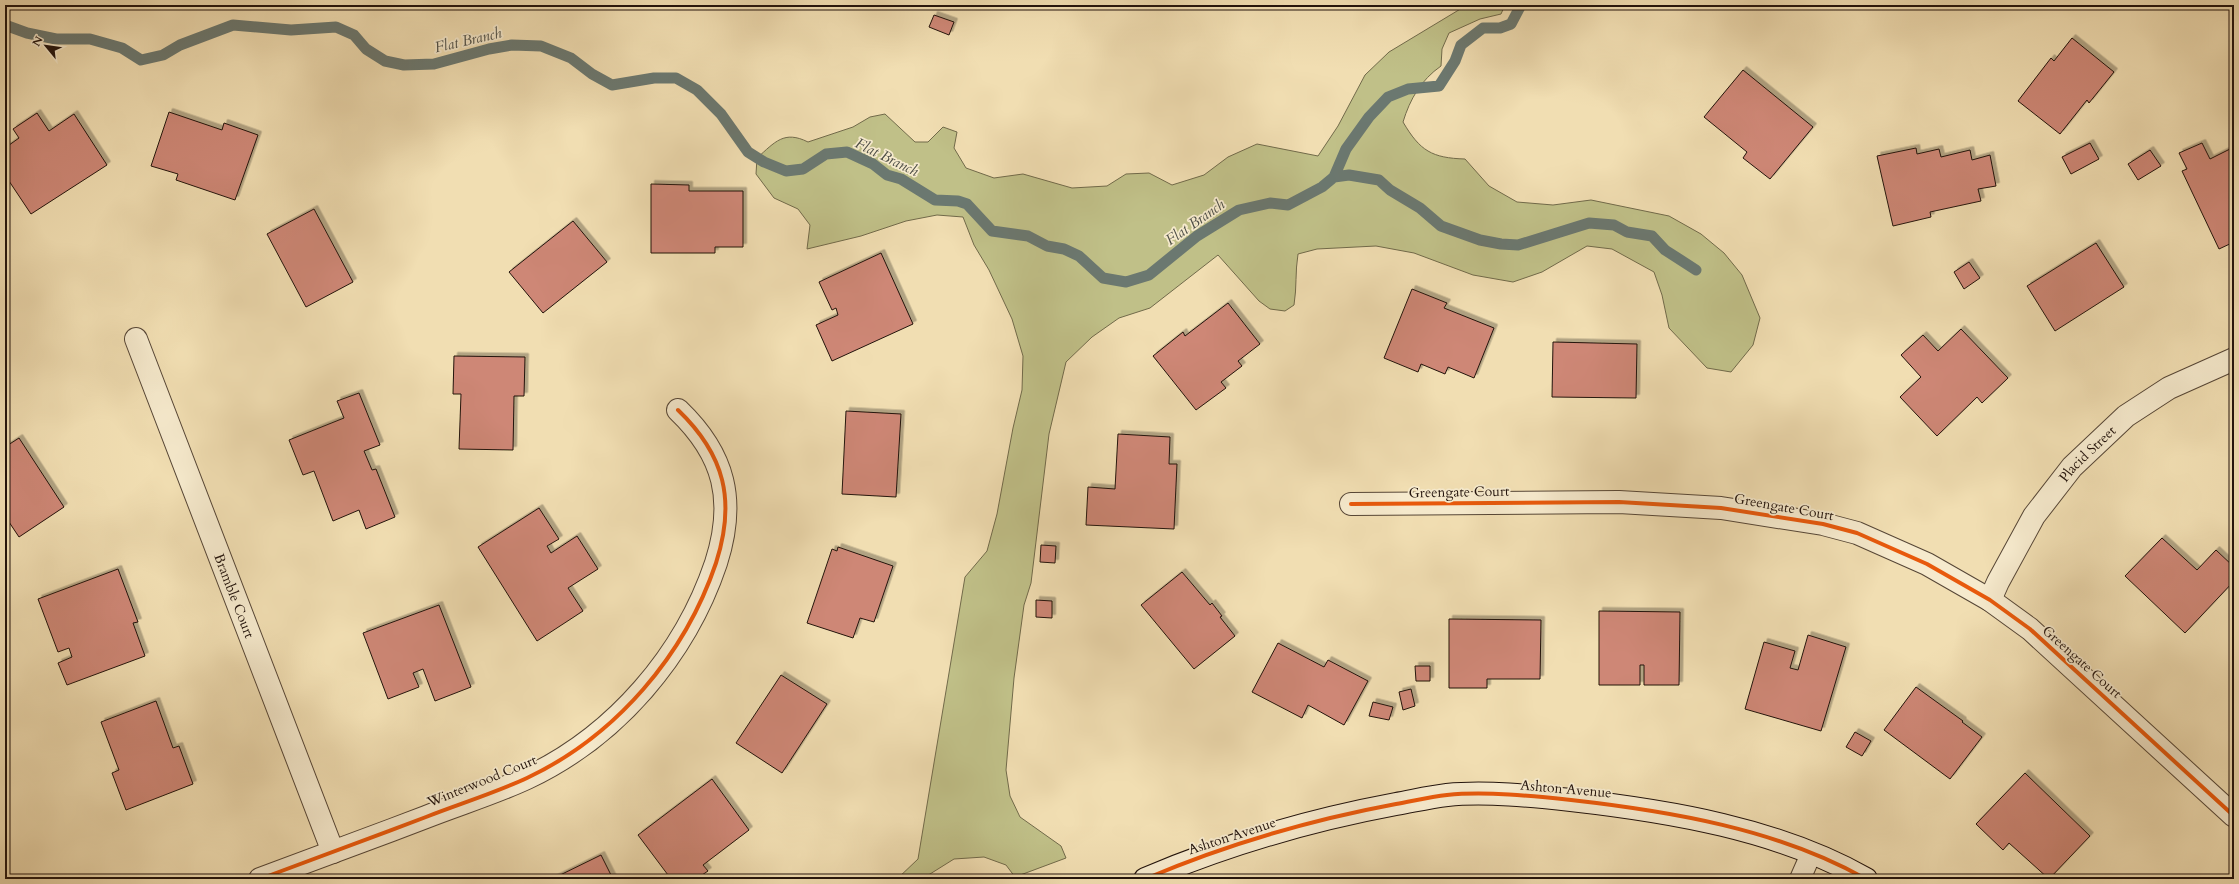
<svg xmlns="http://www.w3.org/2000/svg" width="2239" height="884" viewBox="0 0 2239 884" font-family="Cardo,serif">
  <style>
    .green { fill: #c0c088; stroke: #716a4a }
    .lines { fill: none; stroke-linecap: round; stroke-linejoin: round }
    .stream { stroke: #6b7870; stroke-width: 11 }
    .building { fill: #ce8776; stroke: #22130c; filter: url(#shadow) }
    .lane-casing { stroke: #564636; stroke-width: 22 }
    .street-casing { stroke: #564636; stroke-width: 24 }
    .secondary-casing { stroke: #22130c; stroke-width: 24 }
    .lane { stroke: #f6eacd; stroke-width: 20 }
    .street { stroke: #f6eacd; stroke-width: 22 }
    .secondary { stroke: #f6eacd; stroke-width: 22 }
    .cycleway-casing { stroke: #f6eacd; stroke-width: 6 }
    .cycleway { stroke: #e8590c; stroke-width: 4 }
    .labels { text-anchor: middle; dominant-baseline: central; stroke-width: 3.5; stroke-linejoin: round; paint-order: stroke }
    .street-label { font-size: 14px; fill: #22130c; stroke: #f6eacd }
    .water-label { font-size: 15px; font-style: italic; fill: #4d4e46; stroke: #f6eacd }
  </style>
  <defs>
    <filter id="shadow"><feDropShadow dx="3.5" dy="-3.5" stdDeviation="0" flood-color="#0004"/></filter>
  </defs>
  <rect width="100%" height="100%" fill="#f1deb2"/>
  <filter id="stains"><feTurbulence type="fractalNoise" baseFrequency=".005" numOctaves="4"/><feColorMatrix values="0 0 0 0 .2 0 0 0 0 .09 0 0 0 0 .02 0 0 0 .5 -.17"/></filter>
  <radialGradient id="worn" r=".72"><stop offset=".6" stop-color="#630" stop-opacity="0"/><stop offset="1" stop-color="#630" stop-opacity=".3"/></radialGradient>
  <path class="green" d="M1467,5H1505L1501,14L1480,19L1449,33L1442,49L1441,66C1421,80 1410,99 1403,122C1420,151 1432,158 1465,159L1489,186L1517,202L1553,205L1591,200L1669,216L1701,234L1724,253L1742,275L1760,318L1753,345L1731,372L1707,368L1669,328L1662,295L1654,272L1612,249L1587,246L1542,272L1513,282L1473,275L1414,253L1376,246L1317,249L1298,254C1295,272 1297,287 1294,305L1285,311L1270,309L1259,301L1218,255L1150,308L1119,318L1092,337L1066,362L1049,434L1031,583L1024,605L1014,678L1006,770L1010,796L1020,817L1061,846L1066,858L1015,877L1006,865L984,857L954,859L922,879H897L918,859L965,577L987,551L997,514L1013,428L1022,390L1023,356L1012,319L989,270L974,245L963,217L937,215L906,221L861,236L807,249L810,225L798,209L774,198L756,174L757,158C775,142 784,130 808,142L853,127L870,117L885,114L915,142H928L943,127L957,132L954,148L966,168L994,178L1023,174L1072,188L1107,186L1126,174L1149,173L1172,185L1204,175L1228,157L1257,144L1318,156L1338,126L1365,75L1389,52Z"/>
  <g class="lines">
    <path class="stream" d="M5,25L27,33L56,39H90L122,48L141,60L163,55L180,45L233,25L291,30L336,27L354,35L366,49L385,61L404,65L434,64L489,49L512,45L541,46L571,58L592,74L612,85L654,78H676L697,90L721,114L748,152L764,162L786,171L803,169L826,154L847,152L873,164L887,175L901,179L935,200L958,201L967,204L992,231L1028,236L1047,246L1064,249L1079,256L1103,278L1126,282L1149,275L1197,236L1239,210L1270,203L1288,205L1322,187L1334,177L1346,149L1369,117L1388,97L1408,89L1439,86L1455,61L1461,45L1483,28H1500L1511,24L1521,5
      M1334,177L1349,175L1379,180L1390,190L1420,208L1441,226L1480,240L1501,244L1518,245L1589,223L1614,225L1627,232L1652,236L1665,250L1696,270"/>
  </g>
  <path class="building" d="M1671,5H1742V8L1671,6Z
    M934,15L954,22L949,35L929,27Z
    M2072,38L2114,72L2089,103L2087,100L2060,134L2018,101L2051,58L2054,61Z
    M1743,70L1813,127L1770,179L1743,158L1747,152L1704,117Z
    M169,112L222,130L224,123L258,135L235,200L176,180L178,174L151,166Z
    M37,113L49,131L74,114L107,165L31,214L5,175V148L19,138L13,129Z
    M2090,143L2099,159L2071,174L2062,157Z
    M2202,143L2210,159L2234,147V242L2219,249L2182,171L2187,169L2179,153Z
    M1916,148L1917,154L1939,149L1941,157L1970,150L1972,160L1990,155L1996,186L1978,189L1981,201L1930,212L1931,217L1893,226L1877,156Z
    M2150,150L2161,166L2138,180L2128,164Z
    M651,184L689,185V191H743V247H715V253H651Z
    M314,209L353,282L306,307L267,234Z
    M573,221L607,262L543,313L509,272Z
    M2096,243L2124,287L2055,331L2027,286Z
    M881,253L913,324L832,361L816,325L838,315L836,308L832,310L819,282Z
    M1969,262L1980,278L1964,289L1954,272Z
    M1412,289L1447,303L1444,308L1494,328L1474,378L1448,367L1445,374L1421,364L1418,372L1384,358Z
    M1228,303L1260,344L1238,361L1242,366L1221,382L1226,388L1196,410L1153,356L1183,332L1185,336Z
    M1961,329L2008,378L1982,403L1977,397L1937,436L1900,397L1921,377L1901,355L1923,335L1938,351Z
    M1553,342L1637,344L1636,398L1552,397Z
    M454,356L525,357L524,396H514L513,450L459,449L461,394H453Z
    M359,393L380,445L364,451L372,470L376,469L395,517L366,529L359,510L333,521L314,471L303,475L289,440L344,418L337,401Z
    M846,411L901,414L896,497L842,494Z
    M1118,434L1170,437L1169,464H1177L1174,529L1086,525L1088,487L1115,489Z
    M19,438L64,507L19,537L5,516V447Z
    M539,508L559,539L547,546L551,553L577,536L598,569L568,588L583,611L537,641L478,547Z
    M2162,538L2197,570L2216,550L2234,567V581L2185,633L2125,576Z
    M1041,545L1056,546L1055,563L1040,562Z
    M838,547L893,566L874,622L860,618L853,638L807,623L832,549L837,551Z
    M118,569L138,622L133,623L145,656L67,685L58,663L72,657L69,648L58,652L38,599Z
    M1182,572L1210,605L1212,603L1222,616L1220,617L1235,636L1194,669L1141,605Z
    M1036,600L1052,601V618L1036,617Z
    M439,605L471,687L435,701L423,669L413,673L419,687L388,699L363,633Z
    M1599,611L1680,612L1679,685H1644V665H1640V685H1599Z
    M1449,619L1541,620L1540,679H1487V688H1449Z
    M1808,635L1846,647L1821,731L1745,709L1764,642L1795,651L1790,668L1798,670Z
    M1278,643L1324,667L1328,660L1368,681L1344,725L1308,705L1302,718L1252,692Z
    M1415,666H1430V681H1416Z
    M781,675L827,704L782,773L736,743Z
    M1916,687L1963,721L1962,722L1982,737L1950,779L1884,730Z
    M1411,689L1415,706L1403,710L1399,692Z
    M156,701L173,748L179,746L193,784L126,810L112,773L119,770L101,722Z
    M1373,702L1393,707L1389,720L1369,716Z
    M1855,732L1871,741L1862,756L1846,747Z
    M2025,773L2090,836L2049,879L2009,843L2003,850L1976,824Z
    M712,779L749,830L703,865L708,871L696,879H671L638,835Z
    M601,855L613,879H552Z"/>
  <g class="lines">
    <g class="lane-casing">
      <path id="lane" d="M1800,879L1811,854"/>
    </g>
    <g class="street-casing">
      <g id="street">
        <path id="s1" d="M136,339L333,852"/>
        <path d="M1351,504L1619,502L1721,508L1823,524L1857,533L1927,564L1990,600L2030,629L2234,816"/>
        <path id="s2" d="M1990,600L1998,582L2034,516L2072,467L2126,416L2169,388L2234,359"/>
        <path d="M260,879C316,858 371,838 426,817C459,804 495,793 527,778C616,736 685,655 716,563C736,501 725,455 678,410"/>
      </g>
    </g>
    <g class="secondary-casing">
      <path id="secondary" d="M1145,879C1225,845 1310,820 1396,804C1413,801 1430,797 1447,795C1485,791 1533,796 1571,800C1669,811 1778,829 1866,879"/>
    </g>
    <use href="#lane" class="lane"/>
    <use href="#street" class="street"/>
    <use href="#secondary" class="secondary"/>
    <g class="cycleway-casing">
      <path id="cycleway" d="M1351,504L1619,502L1721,508L1823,524L1857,533L1927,564L1990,600L2030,629L2234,816
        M260,879C316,858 371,838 426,817C459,804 495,793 527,778C616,736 685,655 716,563C736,501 725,455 678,410
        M1145,879C1225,845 1310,820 1396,804C1413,801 1430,797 1447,795C1485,791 1533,796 1571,800C1669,811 1778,829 1866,879"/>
    </g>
    <use href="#cycleway" class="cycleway"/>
  </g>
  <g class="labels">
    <g class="street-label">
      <text stroke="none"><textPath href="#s2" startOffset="177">Placid Street</textPath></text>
      <text transform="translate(1459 492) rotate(-1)">Greengate Court</text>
      <text transform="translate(1784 507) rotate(10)">Greengate Court</text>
      <text stroke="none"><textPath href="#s1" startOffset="275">Bramble Court</textPath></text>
      <text transform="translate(2082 662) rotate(42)">Greengate Court</text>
      <text transform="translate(482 781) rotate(-22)">Winterwood Court</text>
      <text transform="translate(1566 789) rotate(5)">Ashton Avenue</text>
      <text transform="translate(1232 836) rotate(-18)">Ashton Avenue</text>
    </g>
    <g class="water-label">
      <text transform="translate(468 40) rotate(-13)">Flat Branch</text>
      <text transform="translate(887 157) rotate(26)">Flat Branch</text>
      <text transform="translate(1195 222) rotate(-35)">Flat Branch</text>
    </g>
  </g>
  <rect width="2239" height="884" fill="none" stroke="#f1deb2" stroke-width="20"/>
  <rect x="6" y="6" width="2227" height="872" fill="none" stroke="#22130c" stroke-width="2"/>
  <rect x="10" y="10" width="2219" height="864" fill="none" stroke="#22130c"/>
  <g transform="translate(46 46) rotate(299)" stroke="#f6eacd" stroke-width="3" paint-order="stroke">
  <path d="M0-3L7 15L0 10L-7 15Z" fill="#22130c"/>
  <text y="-6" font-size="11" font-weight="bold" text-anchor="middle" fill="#22130c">N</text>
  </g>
  <rect width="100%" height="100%" filter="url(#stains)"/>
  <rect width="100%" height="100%" fill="url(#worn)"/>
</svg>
